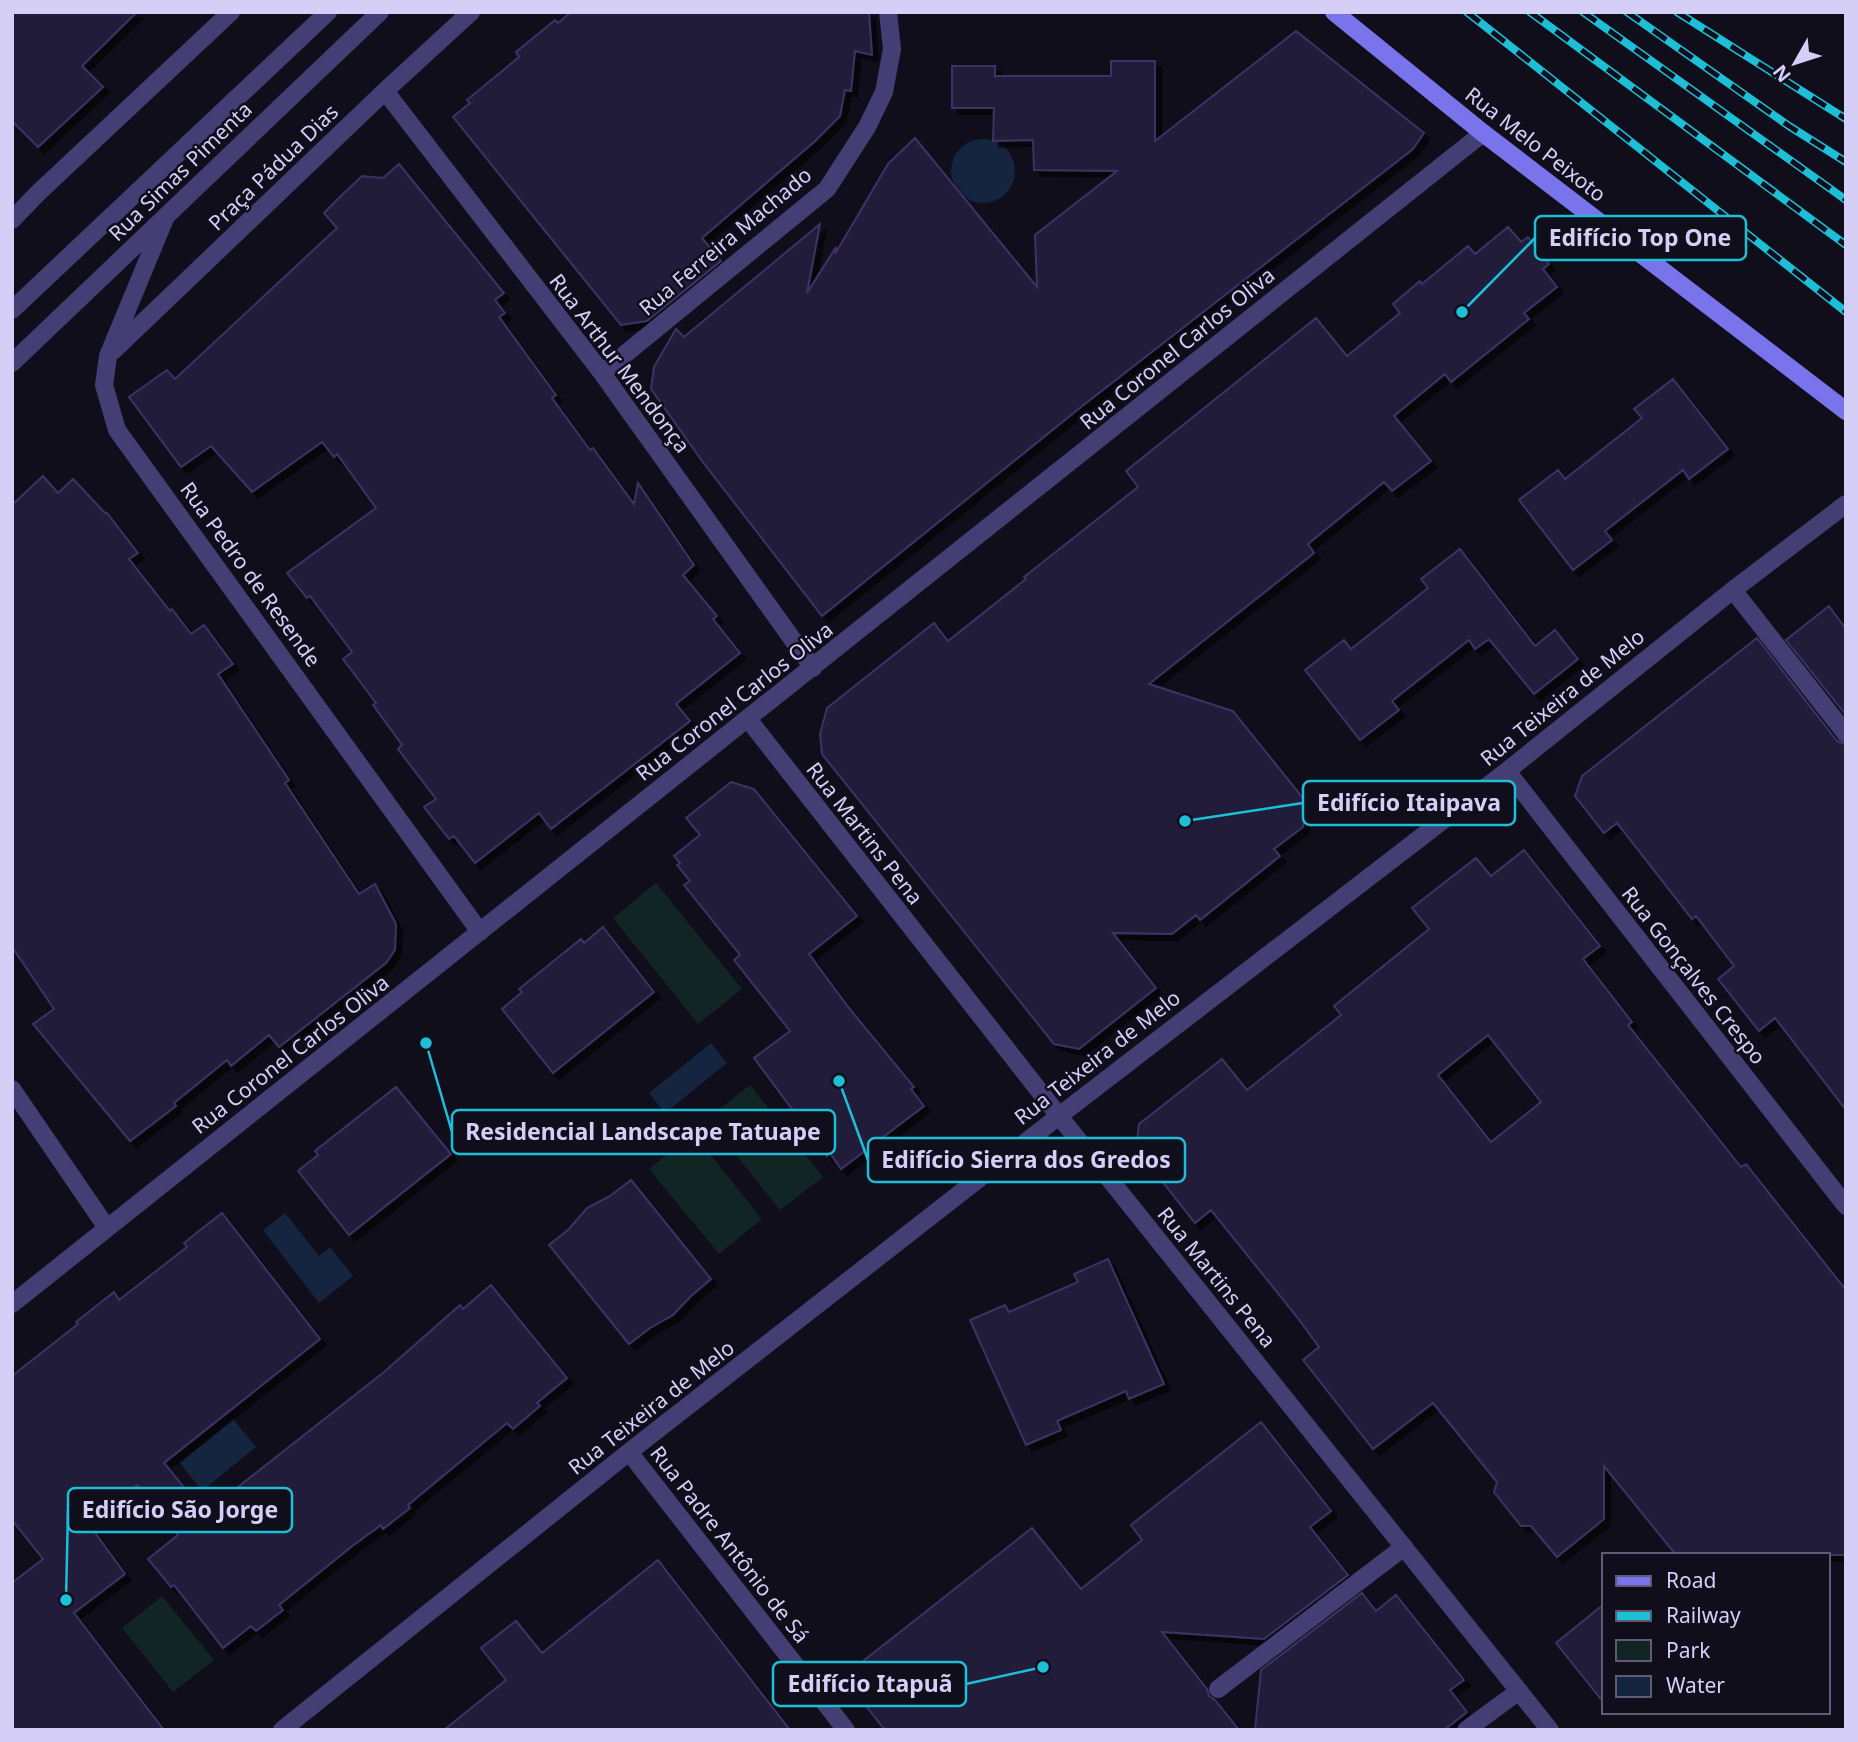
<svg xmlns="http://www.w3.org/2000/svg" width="1858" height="1742" viewBox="0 0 1858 1742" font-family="'Noto Sans',sans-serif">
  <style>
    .green { fill: #122525 }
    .water { fill: #15243f }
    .building { fill: #231d3a; stroke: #3d3263; stroke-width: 2; fill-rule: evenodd; filter: url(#shadow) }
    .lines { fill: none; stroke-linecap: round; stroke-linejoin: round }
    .service { stroke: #433f75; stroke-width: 18 }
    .minor { stroke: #433f75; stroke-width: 18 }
    .tertiary { stroke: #433f75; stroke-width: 18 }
    .secondary { stroke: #7973ec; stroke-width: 18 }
    .rail-casing { stroke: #1dbfd6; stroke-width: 8 }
    .rail { stroke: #110e1c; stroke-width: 5; stroke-dasharray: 16; stroke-linecap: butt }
    .labels { text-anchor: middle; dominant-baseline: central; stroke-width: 5; stroke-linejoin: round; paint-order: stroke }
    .street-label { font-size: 21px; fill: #d5cff8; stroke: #110e1c }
    .leader { fill: none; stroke: #1dbfd6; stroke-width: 2.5 }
    .callout-dot { fill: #1dbfd6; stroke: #110e1c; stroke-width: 2.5 }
    .callout { fill: #110e1c; stroke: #1dbfd6; stroke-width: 2.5 }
    .callout-label { font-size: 23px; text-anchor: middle; font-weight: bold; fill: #d5cff8 }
  </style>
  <defs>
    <filter id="shadow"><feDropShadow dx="6" dy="6" stdDeviation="0" flood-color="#0009"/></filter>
  </defs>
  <rect width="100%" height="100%" fill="#110e1c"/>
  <path class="green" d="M656,883L742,989L698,1024L613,918Z
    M750,1085L823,1177L780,1210L707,1119Z
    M693,1133L762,1219L719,1254L649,1169Z
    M162,1596L214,1660L173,1692L122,1628Z"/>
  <path class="water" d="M951 171a32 32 0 1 1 64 0a32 32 0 1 1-64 0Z
    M711,1043L727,1063L665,1113L649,1093Z
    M285,1213L319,1256L330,1247L353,1276L319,1303L263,1230Z
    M233,1419L256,1447L202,1491L180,1463Z"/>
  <path class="building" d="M12,12H137L82,66L103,87L38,147L12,121Z
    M571,12H869L872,55L855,51L851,91L845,90L840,116L814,142L702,238L721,261L647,321L621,325L453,117L470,103L467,100L519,57L516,52L555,20L558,23Z
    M1296,31L1424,133L1413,149L1081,407L822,616L702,461L651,389L654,367L676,329L684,337L820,224L807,293L836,247L835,254L888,164L915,138L1037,287L1035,235L1117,171L1034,170L1033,140L993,141L994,108H952V66H995V76H1111V61H1155V141Z
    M399,164L504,293L495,300L505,313L499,317L556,395L552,398L590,450L593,448L634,504L638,483L694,565L683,575L717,616L713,619L740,653L676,704L690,721L551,829L539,813L475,863L454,836L449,839L424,807L436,799L398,749L402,745L373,705L376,703L343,659L352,652L310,596L307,598L287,573L376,508L337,454L334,457L322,442L252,492L211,446L181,467L129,397L167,370L175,379L337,228L324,213L343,194L362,176L383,178Z
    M1508,227L1521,242L1528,237L1549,264L1543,269L1557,287L1524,313L1529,319L1451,382L1445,374L1394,416L1431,461L1392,491L1384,482L1308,544L1314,553L1149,684L1233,711L1307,803L1303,827L1274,849L1280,856L1200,920L1196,915L1172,934L1113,933L1156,988L1079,1049L1054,1044L822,754L820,734L827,708L934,623L948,641L1026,579L1024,577L1138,487L1126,471L1316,318L1347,356L1400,313L1393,304L1420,281L1422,284L1468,246L1475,254Z
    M1673,379L1728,449L1689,479L1683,470L1605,531L1612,540L1573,570L1519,500L1558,470L1565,479L1642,418L1634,409Z
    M43,476L58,493L73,479L106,514L107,513L138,553L129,559L170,611L172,609L191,634L204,625L233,664L218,674L289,780L285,783L359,894L375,884L396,924L395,950L386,963L279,1047L269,1035L231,1066L227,1060L174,1103L176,1106L130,1141L33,1024L54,1009L12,947V505Z
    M1460,549L1535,646L1555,630L1578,659L1534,694L1489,639L1475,649L1469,640L1392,701L1399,710L1360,740L1305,670L1344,640L1351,649L1428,588L1421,579Z
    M1829,606L1846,629V715L1786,640Z
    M1757,638L1837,741L1846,745V1110L1775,1018L1759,1031L1718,979L1734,966L1696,916L1692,919L1617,823L1604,833L1575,796L1582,776Z
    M731,782L754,789L857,916L809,954L849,1008L914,1087L911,1089L924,1106L841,1169L830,1153L827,1156L754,1058L790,1031L734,960L740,955L684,885L690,881L677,865L680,863L674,856L700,835L686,818Z
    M1524,850L1600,946L1583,959L1632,1022L1628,1025L1741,1167L1746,1164L1846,1290V1555H1676L1604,1466V1519L1557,1557L1531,1526H1521L1494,1492L1497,1482L1433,1403L1373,1449L1303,1360L1319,1347L1297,1317L1211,1210L1195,1223L1136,1148L1139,1124L1222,1059L1247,1090L1341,1015L1334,1006L1429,929L1412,908L1476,858L1491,876ZM1488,1035L1541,1102L1491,1142L1438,1075Z
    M603,927L654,992L553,1073L502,1009L522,992L519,989L581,939L584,943Z
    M396,1087L451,1154L349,1235L298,1171L318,1155L315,1151Z
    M631,1180L711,1279L691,1296L673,1315L650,1328L629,1344L549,1245L569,1229L587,1208L610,1196Z
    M222,1213L320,1339L164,1463L205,1513L384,1372L460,1305L463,1309L491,1285L567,1378L537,1403L540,1406L513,1429L507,1423L408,1505L410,1508L383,1529L381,1525L351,1547L279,1605L283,1610L256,1631L251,1626L223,1648L174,1585L171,1587L148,1559L178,1535L137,1485L88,1523L125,1574L74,1613L164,1730H12V1583L43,1559L12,1520V1376L78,1324L76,1322L114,1292L119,1300L187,1247L184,1243Z
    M1108,1259L1164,1384L1129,1399L1126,1391L1057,1421L1061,1430L1026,1445L970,1320L1005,1305L1009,1312L1078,1282L1074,1274Z
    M1261,1422L1331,1511L1310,1527L1348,1575L1264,1639L1162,1632L1207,1689L1209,1696L1215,1700L1239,1730H885L843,1677L1032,1528L1081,1589L1142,1540L1131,1525Z
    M658,1560L790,1730H444L506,1680L481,1648L516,1621L542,1653Z
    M1362,1593L1376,1611L1396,1595L1464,1680L1450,1690L1467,1712L1444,1730H1255L1261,1670Z
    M1604,1604V1703L1556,1643Z"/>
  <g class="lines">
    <path class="service" d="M1218,1689L1404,1547
      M1466,1730L1519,1691"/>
    <path class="minor" d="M385,91L602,373L813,668
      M166,216L108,356L104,385L117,430L480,932
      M12,220L38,193L231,12
      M113,351L385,91L471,12
      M602,373L827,189L867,127L884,92L892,49L888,12
      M1733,590L1846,734
      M748,719L1059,1116L1550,1730
      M1507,771L1846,1206
      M12,1089L107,1228
      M12,1304L1483,133
      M629,1452L846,1730
      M282,1730L629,1452L1059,1116L1507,771L1733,590L1846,504"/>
    <path class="tertiary" d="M12,310L328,12
      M12,363L380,12"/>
    <path class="secondary" d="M1334,12L1483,133L1846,411"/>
    <g class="rail-casing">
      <path id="rail" d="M1467,12L1846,312
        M1530,12L1846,245
        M1583,12L1846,200
        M1627,12L1789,126L1846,162
        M1677,12L1846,119"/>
    </g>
    <use href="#rail" class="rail"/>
  </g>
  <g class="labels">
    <g class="street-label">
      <text transform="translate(1536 144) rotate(38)">Rua Melo Peixoto</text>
      <text transform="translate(273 167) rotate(-44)">Praça Pádua Dias</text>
      <text transform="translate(180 171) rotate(-44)">Rua Simas Pimenta</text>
      <text transform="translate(725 241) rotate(-40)">Rua Ferreira Machado</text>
      <text transform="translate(1177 348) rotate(-39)">Rua Coronel Carlos Oliva</text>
      <text transform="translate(620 363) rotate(53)">Rua Arthur Mendonça</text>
      <text transform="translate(251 574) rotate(54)">Rua Pedro de Resende</text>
      <text transform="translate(1562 697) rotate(-39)">Rua Teixeira de Melo</text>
      <text transform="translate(734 701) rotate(-38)">Rua Coronel Carlos Oliva</text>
      <text transform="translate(865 833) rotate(52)">Rua Martins Pena</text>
      <text transform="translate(1694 975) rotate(52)">Rua Gonçalves Crespo</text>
      <text transform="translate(290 1054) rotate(-38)">Rua Coronel Carlos Oliva</text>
      <text transform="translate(1097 1057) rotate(-38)">Rua Teixeira de Melo</text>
      <text transform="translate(1217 1277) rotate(51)">Rua Martins Pena</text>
      <text transform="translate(651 1407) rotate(-38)">Rua Teixeira de Melo</text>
      <text transform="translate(730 1544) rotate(52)">Rua Padre Antônio de Sá</text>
    </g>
  </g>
  <path class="leader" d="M1462 312L1535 238M1185 821L1303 803M426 1043L452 1132M839 1081L868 1160M66 1600L68 1510M1043 1667L966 1684"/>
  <g class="callout-dot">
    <circle cx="1462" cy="312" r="7"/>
    <circle cx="1185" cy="821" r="7"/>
    <circle cx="426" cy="1043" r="7"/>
    <circle cx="839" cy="1081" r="7"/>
    <circle cx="66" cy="1600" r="7"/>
    <circle cx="1043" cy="1667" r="7"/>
  </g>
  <g class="callout">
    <rect x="1535" y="216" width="211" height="44" rx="7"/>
    <rect x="1303" y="781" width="212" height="44" rx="7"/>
    <rect x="452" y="1110" width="383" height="44" rx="7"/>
    <rect x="868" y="1138" width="317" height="44" rx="7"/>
    <rect x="68" y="1488" width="224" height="44" rx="7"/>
    <rect x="773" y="1662" width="193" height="44" rx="7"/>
  </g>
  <g class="callout-label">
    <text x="1640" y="246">Edifício Top One</text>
    <text x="1409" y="811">Edifício Itaipava</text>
    <text x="643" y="1140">Residencial Landscape Tatuape</text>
    <text x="1026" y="1168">Edifício Sierra dos Gredos</text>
    <text x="180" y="1518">Edifício São Jorge</text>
    <text x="870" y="1692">Edifício Itapuã</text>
  </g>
  <rect width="1858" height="1742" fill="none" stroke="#d5cff8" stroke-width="28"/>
  <rect x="1602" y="1553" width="228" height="161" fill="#110e1c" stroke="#5f5b74" stroke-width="2"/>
  <rect x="1616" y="1576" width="35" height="10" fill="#7973ec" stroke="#5f5b74" stroke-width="2"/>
  <text x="1666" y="1588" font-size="21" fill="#d5cff8">Road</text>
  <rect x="1616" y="1611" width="35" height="10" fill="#1dbfd6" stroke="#5f5b74" stroke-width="2"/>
  <text x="1666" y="1623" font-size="21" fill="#d5cff8">Railway</text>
  <rect x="1616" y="1640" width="35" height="21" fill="#122525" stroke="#5f5b74" stroke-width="2"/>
  <text x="1666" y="1658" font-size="21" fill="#d5cff8">Park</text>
  <rect x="1616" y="1676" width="35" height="21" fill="#15243f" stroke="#5f5b74" stroke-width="2"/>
  <text x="1666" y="1693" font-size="21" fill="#d5cff8">Water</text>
  <g transform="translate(1795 63) rotate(231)" stroke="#110e1c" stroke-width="5" paint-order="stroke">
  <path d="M0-5L12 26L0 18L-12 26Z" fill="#d5cff8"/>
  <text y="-10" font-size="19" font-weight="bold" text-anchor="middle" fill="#d5cff8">N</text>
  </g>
</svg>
